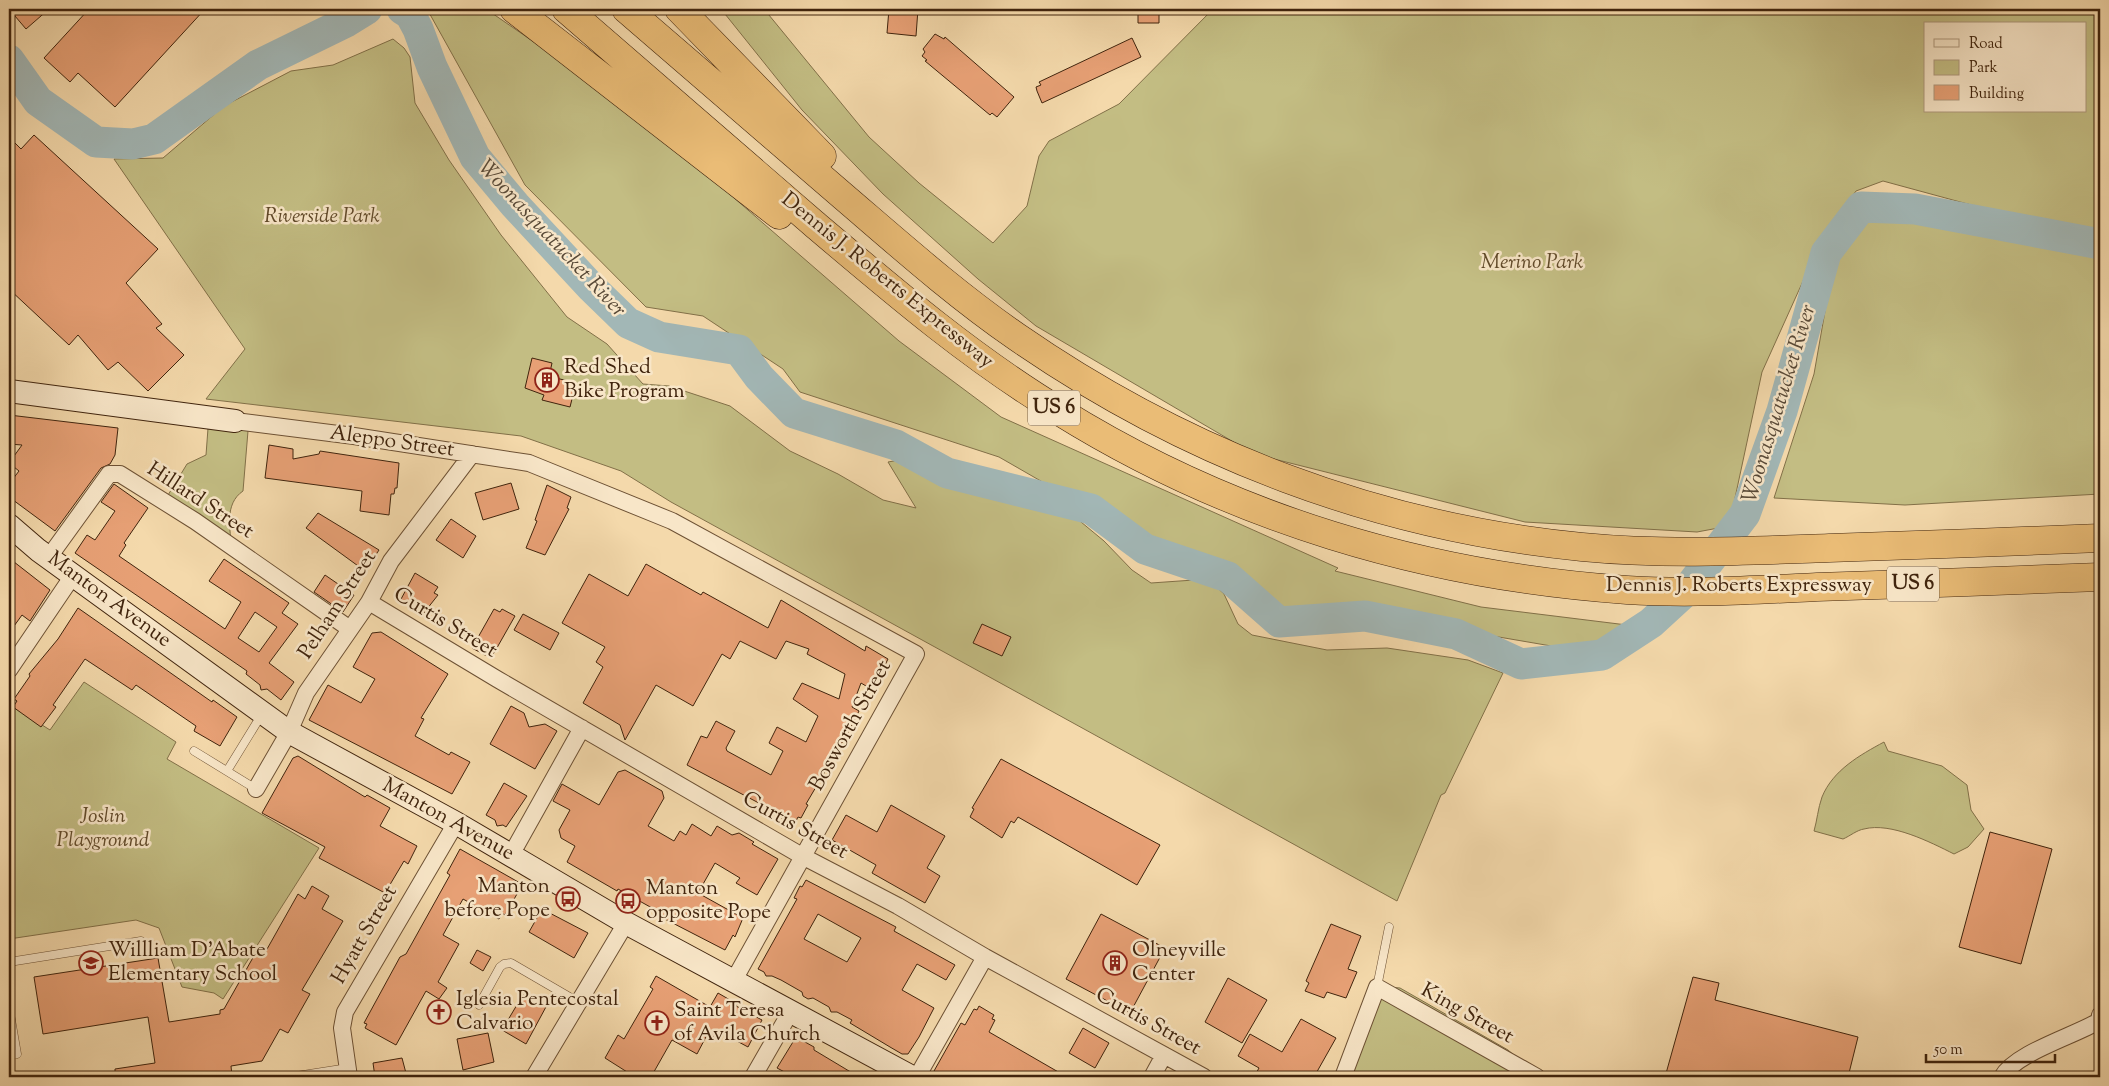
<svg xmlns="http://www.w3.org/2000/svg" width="2109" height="1086" viewBox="0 0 2109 1086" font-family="'Sorts Mill Goudy',serif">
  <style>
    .green { fill: #c3bd83; stroke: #827048; fill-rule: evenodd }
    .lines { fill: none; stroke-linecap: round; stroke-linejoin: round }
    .river { stroke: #a2b7b6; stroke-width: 31 }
    .building { fill: #e7a075; stroke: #40240d; fill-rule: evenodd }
    .lane-casing { stroke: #6d5134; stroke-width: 9 }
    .street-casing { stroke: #6d5134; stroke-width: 18 }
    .secondary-casing { stroke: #40240d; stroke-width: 24 }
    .highway-casing { stroke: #40240d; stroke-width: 29 }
    .lane { stroke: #f8e6c8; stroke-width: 8 }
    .street { stroke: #f8e6c8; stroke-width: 16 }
    .secondary { stroke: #f8e6c8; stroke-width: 22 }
    .highway { stroke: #eabc76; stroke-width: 28 }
    .labels { text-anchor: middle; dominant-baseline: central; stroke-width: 5; stroke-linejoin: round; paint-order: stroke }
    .shield { fill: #f8e6c8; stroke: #775e45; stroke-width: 1 }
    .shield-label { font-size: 20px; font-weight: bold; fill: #40240d }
    .park-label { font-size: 21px; font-style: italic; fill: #614a2a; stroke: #f8e6c8 }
    .street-label { font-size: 21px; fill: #40240d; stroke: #f8e6c8 }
    .poi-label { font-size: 21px; fill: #40240d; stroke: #f8e6c8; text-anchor: start }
    .water-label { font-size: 22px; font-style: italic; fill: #584937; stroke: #f8e6c8 }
  </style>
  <rect width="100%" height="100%" fill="#f4d9ab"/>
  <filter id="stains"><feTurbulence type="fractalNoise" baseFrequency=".004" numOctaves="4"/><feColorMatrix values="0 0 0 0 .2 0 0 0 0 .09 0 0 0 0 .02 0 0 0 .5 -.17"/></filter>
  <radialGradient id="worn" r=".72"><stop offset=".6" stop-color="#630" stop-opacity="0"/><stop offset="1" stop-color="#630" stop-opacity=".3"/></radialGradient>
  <path class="green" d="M427,9H486L576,71L688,158L899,341L1001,417L1338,568L1335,571L1481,607L1627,625L1594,644L1563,648L1452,629L1316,620L1261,599L1228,579L1166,553L999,457L800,392L783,369L703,316L646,307L525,185Z
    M721,9H764L869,137L919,183L993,243L1027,206L1039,156L1049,141L1119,104L1213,9H2100V240L1883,181L1856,191L1822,239L1762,372L1729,526L1697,532L1525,522L1254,454L1036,326L978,279L883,194L802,110ZM1925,24H2085V111H1925Z
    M393,39L404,48L410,57L415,103L449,160L501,235L567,317L607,344L643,384L669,386L730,406L790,451L838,474L883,500L916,508L888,462L917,457L951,467L1021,499L1075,517L1104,541L1132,570L1151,583L1208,579L1224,594L1238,624L1252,635L1327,650L1387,648L1468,660L1503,673L1445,793L1441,795L1397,901L671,502L621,471L521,436L206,399L245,349L114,159L163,158L224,106L291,71L333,65Z
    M1890,210L1943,215L2100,258V494L1905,505L1774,498L1814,374L1834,260L1843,239L1868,214Z
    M209,415L249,419L243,491C224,504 230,529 232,549L165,500L187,464L206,455Z
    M84,682L176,742L167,759L319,848L223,999L214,993L182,987L159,928L136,920L9,939V704L50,730Z
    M1884,742L1888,751L1942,766L1967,785L1971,810L1984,829L1968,847L1954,854C1930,842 1891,822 1864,829C1857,830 1850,836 1843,839L1814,831C1817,821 1818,808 1822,797C1833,770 1860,755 1884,742Z
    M1388,987L1400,988L1508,1050L1516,1057L1521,1077H1344L1373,997Z"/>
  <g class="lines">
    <path class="river" d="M402,9L410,14L418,29L432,67L475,157L515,205L592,288L628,323L659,337L739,350L759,377L794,413L896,445L947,473L1091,509L1145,549L1228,577L1279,622L1365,616L1456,634L1521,664L1602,655L1651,623L1687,590L1745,514L1782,411L1826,253L1861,207L1915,209L2100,244
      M9,60L38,101L96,142L133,144L154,139L258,65L346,22L367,9"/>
  </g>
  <path class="building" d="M9,9H49L26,29Z
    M89,9H205L115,107L78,73L70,82L44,58Z
    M889,9H918L916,36L887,33Z
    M1138,9H1159V23H1138Z
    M935,34L944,39L945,37L1014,97L997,117L992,113L990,115L925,61L927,60L922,56L925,52L923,49Z
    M1132,38L1141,57L1042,103L1037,91L1036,87L1041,85L1039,82Z
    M34,135L158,249L126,283L162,324L156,328L184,355L148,391L118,362L108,370L78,335L69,345L9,289V137L21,149Z
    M532,358L552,363L550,372L557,374L556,378L576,383L570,407L542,400L544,395L525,388Z
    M9,415L118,428L115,455L110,464L101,468L55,531L9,497V484L19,471L9,463L22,445L9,444Z
    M269,445L293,449V459L319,454L320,451L399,463L397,488H395L394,494H391L389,515L360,511L362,491L265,478Z
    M511,483L519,509L483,520L475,493Z
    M114,484L148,508L124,543L126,545L119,556L225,629L241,602L209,581L224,559L289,603L282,613L298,624L269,663L294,682L281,700L267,689L261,690L260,685L246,674L247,671L75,553L87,535L95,540L115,511L101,502ZM255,612L277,627L259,652L238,638Z
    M547,485L571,497L567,508L569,509L545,555L526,548L537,521L535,520Z
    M318,513L379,550L365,571L306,528Z
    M451,519L476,536L463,558L436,540Z
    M9,558L50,590L30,621L22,615L9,633Z
    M646,564L701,595L703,592L768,628L781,600L865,651L866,646L888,659L876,683L874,682L871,689L861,683L852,707L859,711L850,729L806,804L808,805L801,818L798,817L794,825L771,812L772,810L687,765L701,736L707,738L716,721L735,731L726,748L727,751L771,775L783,751L769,743L777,727L806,742L818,716L793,699L802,683L839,699L845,674L807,654L809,649L786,641L776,659L740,641L730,659L722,654L693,706L656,685L625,740L620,725L583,703L603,667L596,662L605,647L562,623L589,574L628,596Z
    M415,573L438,587L434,593L438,595L423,614L400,601Z
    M325,575L354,595L343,612L314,592Z
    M78,608L212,702L213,700L237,717L220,746L194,731L196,726L136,685L132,690L85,659L53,705L56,707L41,727L13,707L17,701L14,699L30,676L29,674L58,639Z
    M494,609L500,612L502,609L515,616L494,653L485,655L472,648Z
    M523,614L559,633L550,650L514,630Z
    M982,624L1011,637L1002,656L973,643Z
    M381,632L448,674L421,718L424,719L415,736L449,755L451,752L470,762L452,794L309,720L328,685L361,703L375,679L353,667L372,633Z
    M511,706L524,713L529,727L545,724L557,731L535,769L490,744Z
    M298,756L365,797L367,795L390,808L380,826L417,846L408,864L404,861L385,893L319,858L325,847L262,813L293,758Z
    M1001,759L1160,845L1137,885L1018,817L1014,823L1011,821L1002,838L970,817L974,809L972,808Z
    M625,770L662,791L664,798L648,826L674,841L680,831L686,835L692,824L711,836L717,826L732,835L739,833L754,842L752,844L778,859L757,895L736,883L740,878L715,863L698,893L743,918L735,937L733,935L725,950L659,916L661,913L618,889L617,891L567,862L575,846L561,838L559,830L570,810L553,801L562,784L599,805L618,772Z
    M504,783L527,796L506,827L503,825L497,826L495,820L486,815Z
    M891,805L945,836L927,868L940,876L925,903L872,873L876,865L832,840L846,815L877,832Z
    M1990,832L2052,849L2021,964L1959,947Z
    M460,849L520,883L514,893L517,894L505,915L502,913L499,919L463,899L443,935L459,944L438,982L447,988L439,999L426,991L396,1045L365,1028L367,1024L364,1023L400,957L406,954L450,875L447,873Z
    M806,880L896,927L894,931L955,965L946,980L917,964L902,990L934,1008L919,1037L908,1054H902L890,1047L850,1023L852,1020L837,1012H831L829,1007L813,998L808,999L803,996L802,992L781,980L772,976H766L764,972L758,969L797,899L794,898L800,886L802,887ZM818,914L861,938L847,962L804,939Z
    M312,886L329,896L322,909L343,921L302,990L310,994L288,1033L280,1029L262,1061L231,1066L232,1077H115V1069L155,1063L148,1017L43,1034L34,977L158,958L169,1022L220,1014V1010L224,1009L255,954L262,958L298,894L305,899Z
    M542,909L588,933L574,958L529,932Z
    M1101,914L1165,948L1130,1013L1066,979Z
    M1331,924L1361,936L1348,969L1357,972L1346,998L1327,992L1324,998L1305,991L1309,983L1306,981Z
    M477,950L491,957L483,971L470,963Z
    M656,976L710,1007L718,993L737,1004L736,1006L762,1020L748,1047L720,1032L716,1038L708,1033L697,1054L672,1040L651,1077H635L605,1058L618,1035L624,1039L653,989L650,987Z
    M1693,977L1719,983L1715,1000L1858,1037L1848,1077H1665Z
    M1228,978L1267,1000L1242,1043L1205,1022Z
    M524,993L547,1005L526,1044L502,1030Z
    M979,1006L994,1015L992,1019L995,1020L989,1032L1067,1077H946L934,1071L961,1023L965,1025L974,1009L977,1010Z
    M1301,1019L1336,1038L1314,1077H1254L1259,1068L1238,1056L1250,1034L1282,1052Z
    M1083,1028L1109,1043L1095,1068L1069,1053Z
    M488,1033L494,1062L463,1070L457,1039Z
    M796,1037L814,1047V1050L859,1077H794L777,1068Z
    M402,1058L407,1077H375L373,1063Z"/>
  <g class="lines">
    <g class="lane-casing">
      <path id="lane" d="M194,751L256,789
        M227,771L262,714
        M9,962L141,941
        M1377,987L1389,927
        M479,1005L500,967L504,964L511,963L578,1002
        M9,1008L17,1054
        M290,1077L348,1068"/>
    </g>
    <g class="street-casing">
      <path id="street" d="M235,421L354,436L529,463L672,521L916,654L734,980
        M49,557L109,474H120L195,521L350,629
        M369,602L497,679L802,856L898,906L985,957L1204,1077
        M9,670L74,574
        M256,789L289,732L306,693L369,602L391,561L472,454
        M511,855L582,728
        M349,1077L342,1028L345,1012L456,823
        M534,1077L626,923
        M753,1077L791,1011
        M917,1077L985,957
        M1152,1077L1164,1055
        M1343,1077L1377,987L1537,1077
        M2002,1077C2015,1053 2074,1036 2099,1021L2100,1015"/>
    </g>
    <g class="secondary-casing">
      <path id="secondary" d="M9,391L235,421
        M9,525L38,550L289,732L456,823L626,923L912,1077"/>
    </g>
    <g class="highway-casing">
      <path id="highway" d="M514,9L779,215
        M566,9C648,80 731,152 813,223C892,290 970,357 1059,411C1231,518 1425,576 1627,590C1690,594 1754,590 1817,587C1911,584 2006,581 2100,577
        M626,9C698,72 771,134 844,197C900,245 956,295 1017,337C1186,454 1377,527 1582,547C1664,555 1746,551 1829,548C1919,545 2010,542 2100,538
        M679,9L822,156"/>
    </g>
    <use href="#lane" class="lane"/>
    <use href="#street" class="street"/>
    <use href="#secondary" class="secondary"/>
    <use href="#highway" class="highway"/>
  </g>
  <defs>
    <g id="building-ring" transform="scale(1.25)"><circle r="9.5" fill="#f8e6c8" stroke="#8f2418" stroke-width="1.5"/><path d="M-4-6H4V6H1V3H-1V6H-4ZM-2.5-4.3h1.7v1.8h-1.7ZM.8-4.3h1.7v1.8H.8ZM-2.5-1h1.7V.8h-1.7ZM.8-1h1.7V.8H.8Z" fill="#8f2418"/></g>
    <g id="bus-ring" transform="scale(1.25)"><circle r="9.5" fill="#f8e6c8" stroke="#8f2418" stroke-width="1.5"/><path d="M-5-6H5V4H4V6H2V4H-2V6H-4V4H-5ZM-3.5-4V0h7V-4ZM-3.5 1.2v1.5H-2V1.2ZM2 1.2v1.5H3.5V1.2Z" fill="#8f2418"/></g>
    <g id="school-ring" transform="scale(1.25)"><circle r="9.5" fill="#f8e6c8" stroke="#8f2418" stroke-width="1.5"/><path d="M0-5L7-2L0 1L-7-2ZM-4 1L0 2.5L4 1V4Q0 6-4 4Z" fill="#8f2418"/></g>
    <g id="church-ring" transform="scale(1.25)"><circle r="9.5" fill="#f8e6c8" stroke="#8f2418" stroke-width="1.5"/><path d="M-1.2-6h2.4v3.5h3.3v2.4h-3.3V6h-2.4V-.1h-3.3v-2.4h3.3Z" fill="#8f2418"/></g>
  </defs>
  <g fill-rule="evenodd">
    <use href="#building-ring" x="547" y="380"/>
    <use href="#bus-ring" x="568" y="899"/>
    <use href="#bus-ring" x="628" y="901"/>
    <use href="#school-ring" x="91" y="963"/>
    <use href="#building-ring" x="1115" y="963"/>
    <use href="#church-ring" x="439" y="1012"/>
    <use href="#church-ring" x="657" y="1023"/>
  </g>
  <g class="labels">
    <g class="shield">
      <rect x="1028" y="390.5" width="52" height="35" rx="4"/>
      <rect x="1887" y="566.5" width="52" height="35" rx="4"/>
    </g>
    <g class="shield-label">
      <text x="1054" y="408">US 6</text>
      <text x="1913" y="584">US 6</text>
    </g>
    <g class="park-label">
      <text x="322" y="217">Riverside Park</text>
      <text x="1532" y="263">Merino Park</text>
      <text x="103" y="817">Joslin<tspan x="103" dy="24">Playground</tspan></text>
    </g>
    <g class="street-label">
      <text transform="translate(887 281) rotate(39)">Dennis J. Roberts Expressway</text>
      <text transform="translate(392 442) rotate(8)">Aleppo Street</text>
      <text transform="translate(200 501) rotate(33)">Hillard Street</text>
      <text x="1739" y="586">Dennis J. Roberts Expressway</text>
      <text transform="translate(109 600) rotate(36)">Manton Avenue</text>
      <text transform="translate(338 605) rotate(-57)">Pelham Street</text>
      <text transform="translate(445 623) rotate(31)">Curtis Street</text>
      <text transform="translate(851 726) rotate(-61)">Bosworth Street</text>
      <text transform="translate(448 820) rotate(29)">Manton Avenue</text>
      <text transform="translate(795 826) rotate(29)">Curtis Street</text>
      <text transform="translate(365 935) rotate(-60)">Hyatt Street</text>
      <text transform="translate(1467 1014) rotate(29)">King Street</text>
      <text transform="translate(1148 1022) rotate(29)">Curtis Street</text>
    </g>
    <g class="poi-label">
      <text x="564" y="368">Red Shed<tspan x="564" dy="24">Bike Program</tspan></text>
      <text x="550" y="887" text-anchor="end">Manton<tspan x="550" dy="24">before Pope</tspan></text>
      <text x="646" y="889">Manton<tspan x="646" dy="24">opposite Pope</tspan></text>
      <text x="108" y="951">Willliam D'Abate<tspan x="108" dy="24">Elementary School</tspan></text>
      <text x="1132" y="951">Olneyville<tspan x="1132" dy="24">Center</tspan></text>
      <text x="456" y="1000">Iglesia Pentecostal<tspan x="456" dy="24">Calvario</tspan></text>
      <text x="674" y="1011">Saint Teresa<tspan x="674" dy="24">of Avila Church</tspan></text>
    </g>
    <g class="water-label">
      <text transform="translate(551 239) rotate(47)">Woonasquatucket River</text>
      <text transform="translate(1780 404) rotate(-73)">Woonasquatucket River</text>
    </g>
  </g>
  <rect width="2109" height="1086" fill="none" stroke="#f4d9ab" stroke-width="30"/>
  <rect x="10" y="10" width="2089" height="1066" fill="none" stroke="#40240d" stroke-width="2.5"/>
  <rect x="15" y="15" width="2079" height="1056" fill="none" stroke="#40240d"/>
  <rect x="1924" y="22" width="162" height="90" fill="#f8e6c8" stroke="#ae987d"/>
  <rect x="1934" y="39" width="25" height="8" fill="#f8e6c8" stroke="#ae987d"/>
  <text x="1969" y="48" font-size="15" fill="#40240d">Road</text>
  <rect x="1934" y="60" width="25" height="15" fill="#c3bd83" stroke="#ae987d"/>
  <text x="1969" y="72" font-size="15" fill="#40240d">Park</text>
  <rect x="1934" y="85" width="25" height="15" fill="#e7a075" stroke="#ae987d"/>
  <text x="1969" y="98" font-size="15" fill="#40240d">Building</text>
  <path d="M1926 1054v8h129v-8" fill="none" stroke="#40240d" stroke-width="2.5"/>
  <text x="1934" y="1054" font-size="15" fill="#40240d" stroke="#f8e6c8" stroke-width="4" paint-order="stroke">50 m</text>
  <rect width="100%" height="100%" filter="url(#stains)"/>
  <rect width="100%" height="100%" fill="url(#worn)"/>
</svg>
